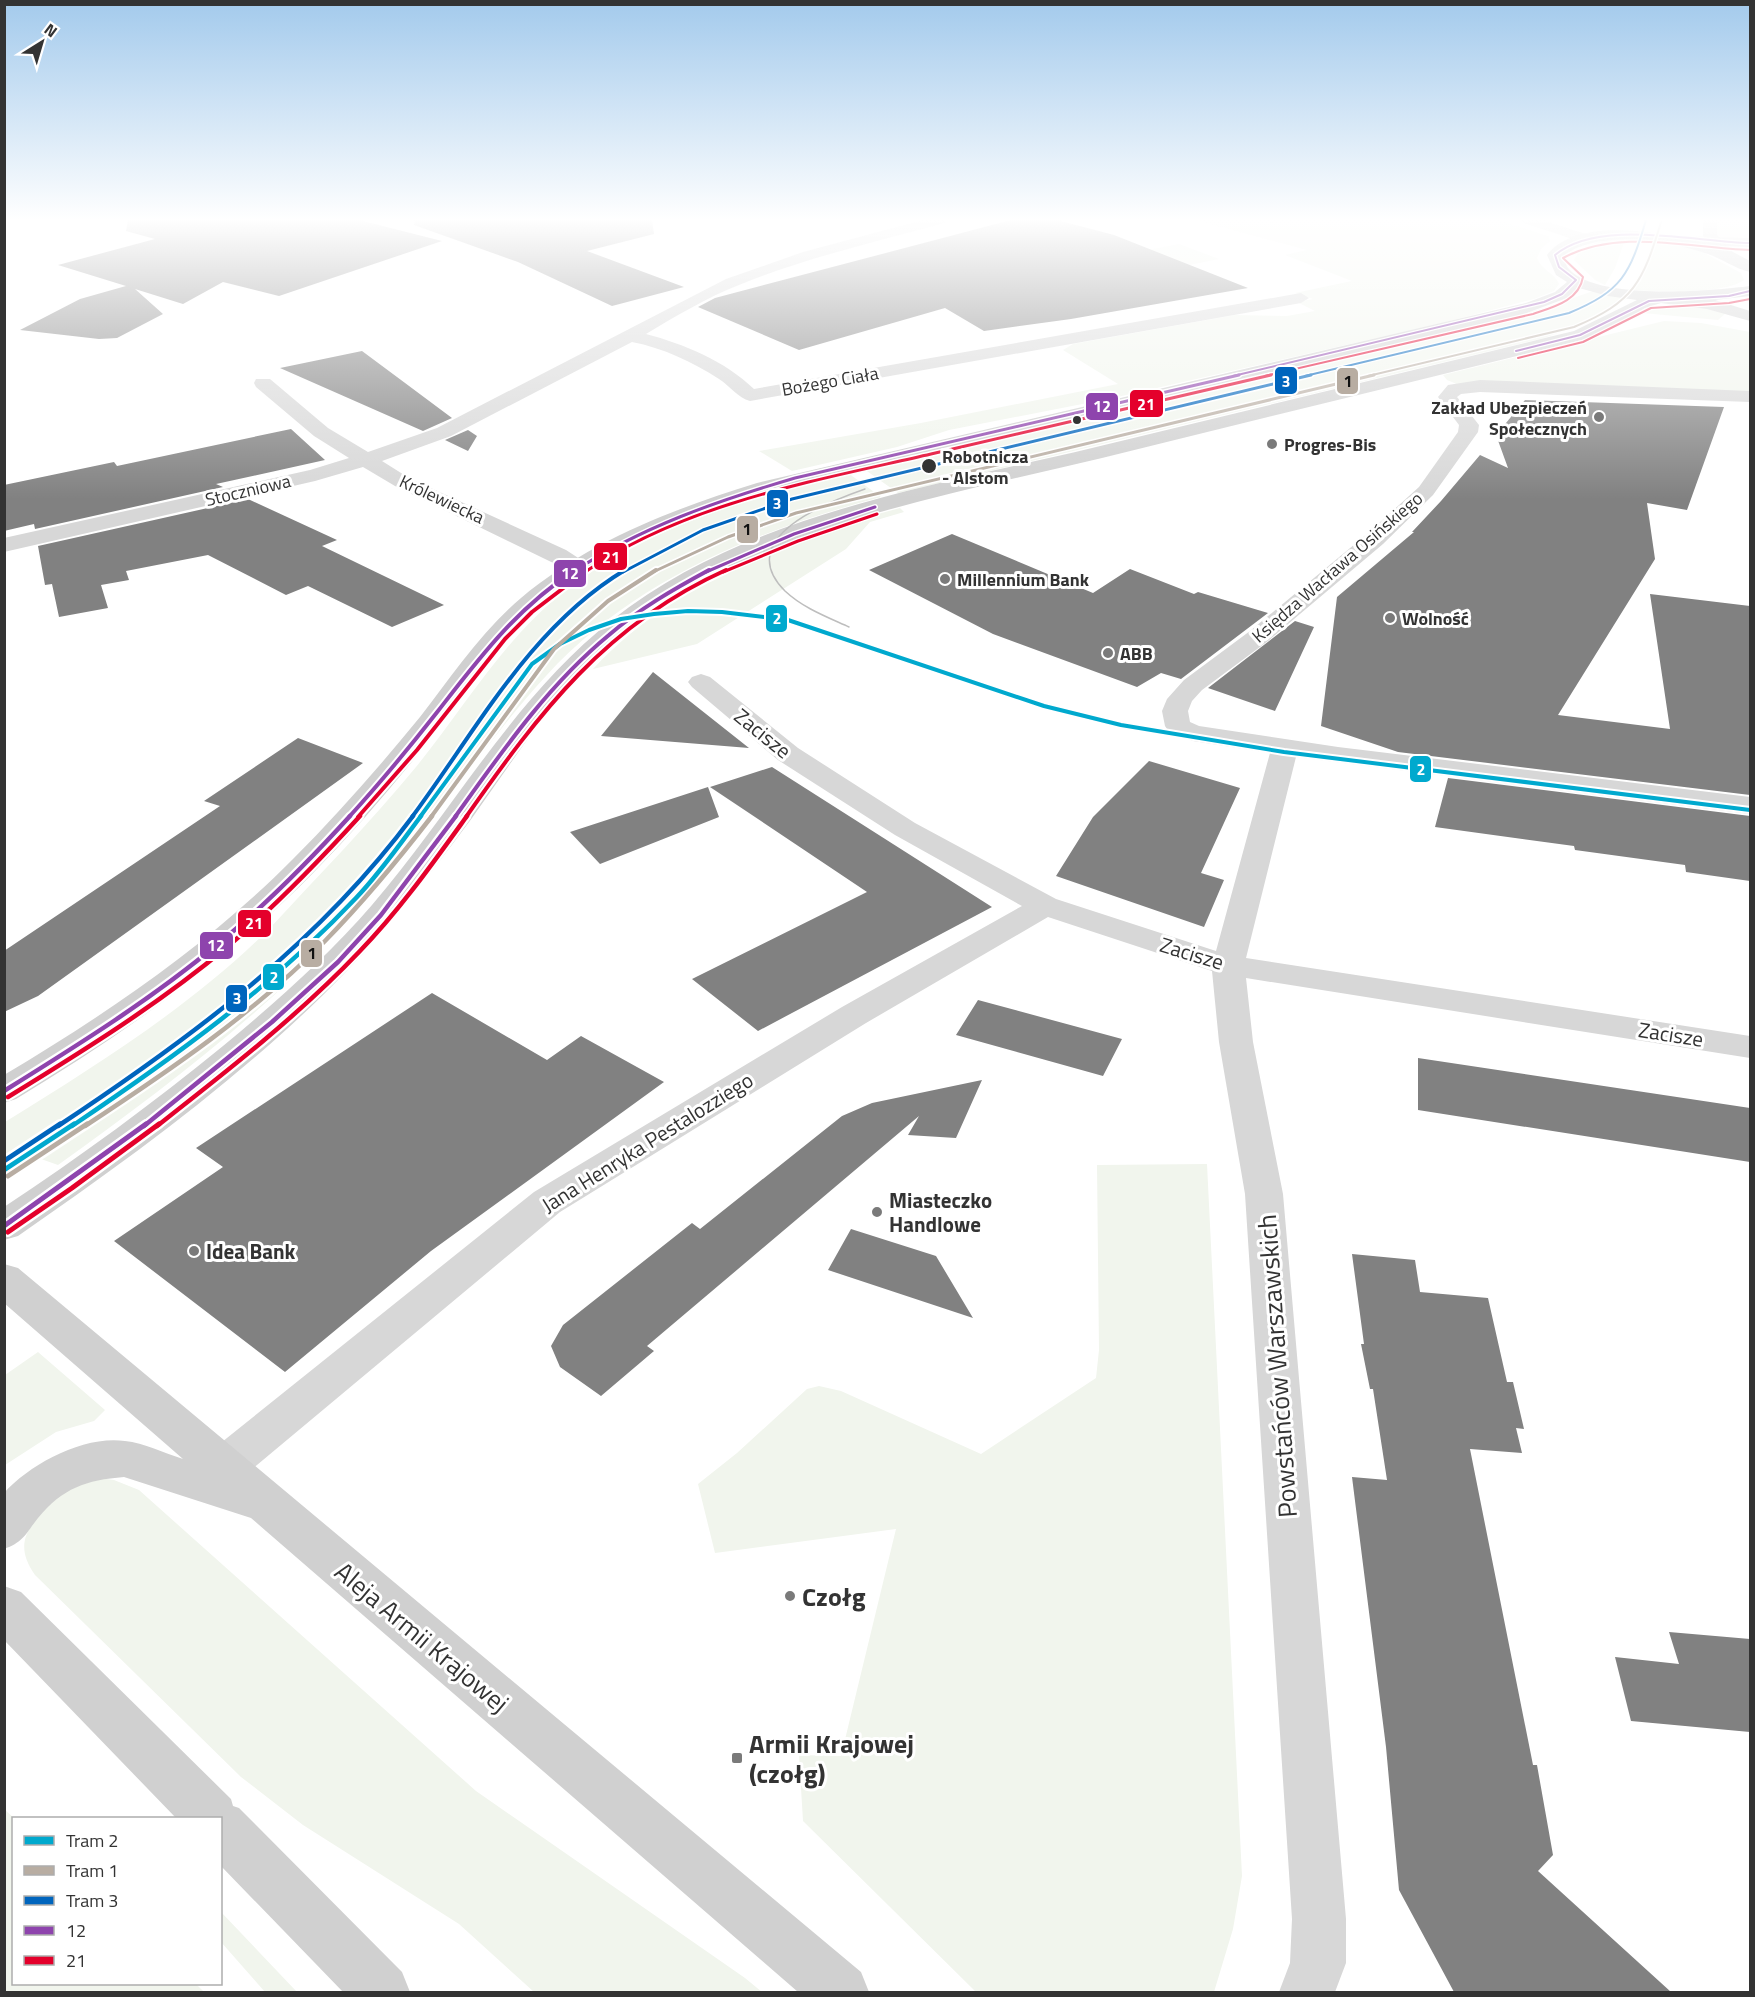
<svg xmlns="http://www.w3.org/2000/svg" width="1755" height="1997" viewBox="0 0 1755 1997" font-family="'Titillium Web',sans-serif">
  <style>
    .green { fill: #f1f5ed }
    .building { fill: #818181 }
    .lines { fill: none; stroke-linecap: round; stroke-linejoin: round }
    .street { fill: #d7d7d7; fill-rule: evenodd }
    .secondary { fill: #d0d0d0; fill-rule: evenodd }
    .tram { stroke: #bebebe; stroke-width: 1.5 }
    .bus-1-far4-casing { stroke: #fff; stroke-width: 4.5 }
    .bus-1-far3-casing { stroke: #fff; stroke-width: 6 }
    .bus-1-far2-casing { stroke: #fff; stroke-width: 8 }
    .bus-1-far1-casing { stroke: #fff; stroke-width: 9 }
    .bus-1-casing { stroke: #fff; stroke-width: 10 }
    .bus-2-far4-casing { stroke: #fff; stroke-width: 4.5 }
    .bus-2-far3-casing { stroke: #fff; stroke-width: 6 }
    .bus-2-far2-casing { stroke: #fff; stroke-width: 8 }
    .bus-2-far1-casing { stroke: #fff; stroke-width: 9 }
    .bus-2-casing { stroke: #fff; stroke-width: 10 }
    .bus-1-far4 { stroke: #8e44ad; stroke-width: 2 }
    .bus-1-far3 { stroke: #8e44ad; stroke-width: 3 }
    .bus-1-far2 { stroke: #8e44ad; stroke-width: 4 }
    .bus-1-far1 { stroke: #8e44ad; stroke-width: 4.5 }
    .bus-1 { stroke: #8e44ad; stroke-width: 5 }
    .bus-2-far4 { stroke: #e4002b; stroke-width: 2 }
    .bus-2-far3 { stroke: #e4002b; stroke-width: 3 }
    .bus-2-far2 { stroke: #e4002b; stroke-width: 4 }
    .bus-2-far1 { stroke: #e4002b; stroke-width: 4.5 }
    .bus-2 { stroke: #e4002b; stroke-width: 5 }
    .tram-1-far2-casing { stroke: #fff; stroke-width: 8 }
    .tram-1-far1-casing { stroke: #fff; stroke-width: 9 }
    .tram-1-casing { stroke: #fff; stroke-width: 10 }
    .tram-2-far4-casing { stroke: #fff; stroke-width: 4.5 }
    .tram-2-far3-casing { stroke: #fff; stroke-width: 6 }
    .tram-2-far2-casing { stroke: #fff; stroke-width: 8 }
    .tram-2-far1-casing { stroke: #fff; stroke-width: 9 }
    .tram-2-casing { stroke: #fff; stroke-width: 10 }
    .tram-3-far4-casing { stroke: #fff; stroke-width: 4.5 }
    .tram-3-far3-casing { stroke: #fff; stroke-width: 6 }
    .tram-3-far2-casing { stroke: #fff; stroke-width: 8 }
    .tram-3-far1-casing { stroke: #fff; stroke-width: 9 }
    .tram-3-casing { stroke: #fff; stroke-width: 10 }
    .tram-1-far2 { stroke: #00a9ce; stroke-width: 4 }
    .tram-1-far1 { stroke: #00a9ce; stroke-width: 4.5 }
    .tram-1 { stroke: #00a9ce; stroke-width: 5 }
    .tram-2-far4 { stroke: #b8ada2; stroke-width: 2 }
    .tram-2-far3 { stroke: #b8ada2; stroke-width: 3 }
    .tram-2-far2 { stroke: #b8ada2; stroke-width: 4 }
    .tram-2-far1 { stroke: #b8ada2; stroke-width: 4.5 }
    .tram-2 { stroke: #b8ada2; stroke-width: 5 }
    .tram-3-far4 { stroke: #0065bd; stroke-width: 2 }
    .tram-3-far3 { stroke: #0065bd; stroke-width: 3 }
    .tram-3-far2 { stroke: #0065bd; stroke-width: 4 }
    .tram-3-far1 { stroke: #0065bd; stroke-width: 4.5 }
    .tram-3 { stroke: #0065bd; stroke-width: 5 }
    .poi-dot { fill: #7a7a7a; stroke: #fff; stroke-width: 2 }
    .bus-dot { fill: #333; stroke: #fff; stroke-width: 2 }
    .labels { text-anchor: middle; dominant-baseline: central; stroke-width: 6; stroke-linejoin: round; paint-order: stroke }
    .far-street-label { font-size: 18px; fill: #333; stroke: #fff }
    .far-poi-label { font-size: 18px; font-weight: bold; fill: #333; stroke: #fff; text-anchor: start }
    .far-stop-label { font-size: 18px; font-weight: bold; fill: #333; stroke: #fff; text-anchor: start }
    .street-label { font-size: 21px; fill: #333; stroke: #fff }
    .poi-label { font-size: 21px; font-weight: bold; fill: #333; stroke: #fff; text-anchor: start }
    .near-street-label { font-size: 26px; fill: #333; stroke: #fff }
    .near-poi-label { font-size: 26px; font-weight: bold; fill: #333; stroke: #fff; text-anchor: start }
    .line-badge { stroke: #fff; stroke-width: 2 }
    .badge-label { font-size: 16px; text-anchor: middle; font-weight: bold; fill: #fff }
    .pale-badge-label { font-size: 16px; text-anchor: middle; font-weight: bold; fill: #111 }
  </style>
  <rect width="100%" height="100%" fill="#fff"/>
  <path class="green" d="M1195,220H1500L1548,236L1550,241L1541,249L1537,258C1541,270 1555,273 1559,284L1554,291L1534,299L1442,323L1113,398L949,430L897,447L792,471L759,451L921,423L1118,384L1063,350L1073,344L1235,315L1287,316L1315,311L1297,302L1313,299L1295,293L1352,281L1285,255L1307,250Z
    M1718,220H1750V240L1726,239L1715,235Z
    M1625,240L1615,268L1605,285L1595,280L1574,260C1584,241 1606,240 1625,240Z
    M1654,241L1697,249L1741,273L1744,280C1726,294 1657,292 1633,290L1641,281Z
    M1179,244L1219,259L1125,278L1086,262Z
    M1593,291L1628,298L1594,320L1544,338L898,493L864,469L1446,335L1548,307Z
    M1678,305L1705,306L1726,313L1718,320L1643,313L1655,307Z
    M1664,321L1701,323L1750,332V397L1464,387L1447,380L1443,375Z
    M848,473L881,497C757,530 634,580 546,676C477,751 425,839 356,914C268,1010 164,1089 58,1165L41,1159L5,1156V1122C97,1065 193,1005 270,928C319,875 370,823 416,767C465,707 503,639 565,591C648,527 748,498 848,473Z
    M900,508L904,512L870,522L846,549L697,644L593,669C674,583 788,538 900,508Z
    M1207,1164L1242,1876L1233,1929L1214,1992H976L803,1821L799,1755L841,1756L896,1529L715,1553L698,1484L737,1453L807,1389L819,1386L841,1391L981,1454L1096,1378L1099,1350L1097,1165Z
    M38,1352L105,1410L94,1421L56,1432L5,1465V1375Z
    M99,1478L114,1480L139,1490L476,1791L745,1978L762,1992H534L459,1924L303,1825L241,1777L35,1575C15,1546 25,1530 47,1507C53,1502 58,1495 64,1491C75,1486 88,1483 99,1478Z
    M4,1809L14,1818V1984H196L204,1992H5Z
    M220,1912H221L297,1992H265L221,1942Z"/>
  <path class="building" d="M128,220H359L442,241L279,296L223,282L183,304L135,289L163,314L117,338L99,339L20,330L80,299L126,286L58,265L155,239L126,231Z
    M415,220H652L654,234L587,251L684,287L612,306L518,262L414,225Z
    M1011,220H1057L1114,235L1248,288L1071,319L984,331L945,308L799,350L698,307L715,298Z
    M362,351L397,377L452,418L423,431L280,368Z
    M1525,400L1724,407L1687,510L1647,503L1655,559L1558,715L1670,729L1650,594L1750,606V795L1398,752L1321,726L1337,597L1414,532H1412L1441,501L1480,455L1508,468L1496,435Z
    M291,429L325,460L216,484L223,487L35,529L34,524L4,531V485L114,462L117,466Z
    M468,430L477,436L468,451L445,440Z
    M248,499L337,540L322,546L444,605L392,627L308,586L286,595L208,555L126,571L129,580L101,585L108,608L59,617L52,584L45,585L38,546Z
    M952,534L1093,593L1130,569L1194,594L1198,592L1268,613L1181,679L1161,673L1137,687L993,634L869,570Z
    M1295,621L1314,627L1275,711L1208,688Z
    M653,672L749,748L601,736Z
    M298,738L363,763L38,996L4,1012V951L220,806L204,801Z
    M1149,761L1240,788L1201,873L1224,880L1204,927L1056,876L1093,817Z
    M772,767L992,907L758,1031L692,979L867,892L710,787Z
    M1448,778L1750,816V881L1686,872L1685,865L1575,850L1574,846L1435,827Z
    M708,787L719,817L600,864L570,832Z
    M432,993L547,1060L581,1036L664,1082L431,1251L285,1372L114,1241L223,1167L196,1148Z
    M978,1000L1122,1039L1103,1076L956,1035Z
    M1418,1058L1750,1108V1162L1418,1110Z
    M982,1080L956,1138L908,1135L919,1116L647,1346L654,1351L601,1396L560,1367L551,1346L563,1325L692,1223L700,1229L842,1116L872,1103Z
    M851,1229L936,1256L973,1318L828,1270Z
    M1352,1254L1415,1260L1420,1292L1488,1298L1507,1382H1513L1524,1429L1516,1428L1522,1453L1470,1449L1533,1765H1537L1553,1855L1538,1871L1671,1992H1454L1399,1890L1386,1747L1352,1477L1387,1480L1373,1389H1370L1361,1344H1364Z
    M1669,1632L1750,1639V1732L1631,1721L1615,1657L1679,1664Z"/>
  <g class="lines">
    <path class="street" d="M923,220H946L944,223C875,242 805,258 739,285C706,298 676,316 646,334C684,344 725,361 754,389L1301,293L1309,298L1301,303L750,401C738,398 730,386 719,379C693,362 663,348 632,342L451,436L382,461L409,478L566,550L586,563L589,568L586,573L578,575L395,486L363,467L315,481L4,552V538L310,470L349,458L314,436L256,387L254,383L256,379H270L328,428L368,452L437,428L726,279L803,252Z
      M1521,220H1542L1589,235L1591,238L1584,242L1579,241L1523,223Z
      M1677,236L1750,238V247L1672,244L1669,241L1672,238Z
      M1480,380L1750,391V402L1480,392L1461,394L1457,397L1479,425L1478,432L1433,495L1383,544L1268,641L1202,690L1192,701L1188,711L1190,722L1199,726L1338,747L1750,797V814L1296,757L1246,958L1750,1036V1058L1246,978L1253,1042L1283,1194L1346,1919V1963L1335,1992H1279L1290,1963L1292,1919L1245,1194L1219,1042L1212,971L1048,917L866,1023L560,1212L239,1480L223,1486L207,1480L201,1467L207,1454L534,1192L842,1007L1022,906L895,835L778,760L692,687L688,682L692,677L701,674L710,677L798,748L915,823L1056,899L1216,951L1270,753L1193,741L1169,732L1165,726L1162,711L1167,699L1184,680L1250,631L1367,534L1419,487L1458,432L1459,425L1438,397L1448,385Z"/>
    <path class="secondary" d="M1703,220H1717V235L1733,252L1750,261V272C1736,269 1722,259 1708,254C1668,240 1598,229 1563,256C1565,260 1566,266 1569,269C1597,301 1711,291 1750,286V296L1715,300L1750,311V321L1707,309L1661,303L1645,308L1619,324L1586,339C1425,379 1263,418 1102,458C943,496 770,525 636,625C567,676 521,749 472,818C446,853 419,888 391,922C290,1042 147,1147 18,1236L4,1240V1207C80,1157 153,1103 223,1046C276,1002 327,957 372,905C453,811 514,697 612,620C744,515 933,486 1092,448C1253,409 1414,370 1574,331L1637,300L1608,296L1579,288L1567,298L1521,315L770,492C688,519 604,551 538,609C499,642 471,686 440,726C401,777 359,826 314,872C226,962 123,1034 16,1099L4,1103V1075C108,1013 208,945 293,859C338,814 380,766 420,717C452,676 481,632 521,598C589,541 673,509 757,483L1526,303L1555,292L1567,282L1556,275L1547,255C1579,214 1667,234 1710,245L1703,236Z
      M4,1264L18,1268L861,1972L869,1992H798L251,1518L124,1477C86,1480 63,1488 38,1518C26,1533 24,1542 4,1549V1493C30,1464 84,1435 125,1441C144,1443 164,1453 183,1459L4,1303Z
      M4,1586L21,1592L231,1799L233,1806L239,1808L402,1972L410,1992H343L220,1865V1818H176L4,1640Z"/>
    <path class="tram" d="M849,627C827,617 803,608 785,591C732,538 828,502 865,489"/>
    <g class="bus-1-far4-casing">
      <path id="bus-1-far4" d="M1516,351L1580,335L1649,301L1729,296L1750,291
        M1233,376L1544,302L1562,294L1576,280L1559,267L1555,255C1599,218 1695,242 1750,243"/>
    </g>
    <g class="bus-1-far3-casing">
      <path id="bus-1-far3" d="M573,572C641,527 717,501 795,478L1239,375
        M706,572L794,534L875,507"/>
    </g>
    <g class="bus-1-far2-casing">
      <path id="bus-1-far2" d="M349,817C380,783 409,748 438,711C480,657 516,609 575,570
        M455,817C501,753 547,686 609,635C639,609 674,589 709,570"/>
    </g>
    <g class="bus-1-far1-casing">
      <path id="bus-1-far1" d="M4,1091C78,1045 152,999 219,943C266,905 309,861 350,816
        M144,1126L272,1022L338,962L381,915L456,816"/>
    </g>
    <g class="bus-1-casing">
      <path id="bus-1" d="M4,1226L146,1124"/>
    </g>
    <g class="bus-2-far4-casing">
      <path id="bus-2-far4" d="M1518,358L1583,342L1651,308L1729,303L1750,299
        M1265,376L1533,314C1553,307 1579,301 1583,277L1563,258C1619,228 1689,248 1750,250"/>
    </g>
    <g class="bus-2-far3-casing">
      <path id="bus-2-far3" d="M585,572C686,503 814,481 931,454C1044,428 1158,401 1271,375
        M723,572L798,541L877,514"/>
    </g>
    <g class="bus-2-far2-casing">
      <path id="bus-2-far2" d="M358,817L417,750L505,639L532,612L587,570
        M466,817C539,713 606,624 726,570"/>
    </g>
    <g class="bus-2-far1-casing">
      <path id="bus-2-far1" d="M8,1097C83,1051 159,1004 227,947C275,907 318,862 360,816
        M157,1126C226,1072 298,1016 359,952C399,911 433,863 467,816"/>
    </g>
    <g class="bus-2-casing">
      <path id="bus-2" d="M8,1232L72,1188L159,1124"/>
    </g>
    <use href="#bus-1-far4" class="bus-1-far4"/>
    <use href="#bus-1-far3" class="bus-1-far3"/>
    <use href="#bus-1-far2" class="bus-1-far2"/>
    <use href="#bus-1-far1" class="bus-1-far1"/>
    <use href="#bus-1" class="bus-1"/>
    <use href="#bus-2-far4" class="bus-2-far4"/>
    <use href="#bus-2-far3" class="bus-2-far3"/>
    <use href="#bus-2-far2" class="bus-2-far2"/>
    <use href="#bus-2-far1" class="bus-2-far1"/>
    <use href="#bus-2" class="bus-2"/>
    <g class="tram-1-far2-casing">
      <path id="tram-1-far2" d="M420,817L532,664L560,644L589,630L621,619L654,614L688,611L722,612L788,620L1044,706L1121,725L1284,752L1750,810"/>
    </g>
    <g class="tram-1-far1-casing">
      <path id="tram-1-far1" d="M72,1126C173,1058 272,987 356,898C380,873 400,844 421,816"/>
    </g>
    <g class="tram-1-casing">
      <path id="tram-1" d="M4,1170L74,1124"/>
    </g>
    <g class="tram-2-far4-casing">
      <path id="tram-2-far4" d="M1368,376L1574,327C1634,302 1643,282 1661,222"/>
    </g>
    <g class="tram-2-far3-casing">
      <path id="tram-2-far3" d="M653,572L728,537L796,513L1374,375"/>
    </g>
    <g class="tram-2-far2-casing">
      <path id="tram-2-far2" d="M431,817L554,649L608,601L656,570"/>
    </g>
    <g class="tram-2-far1-casing">
      <path id="tram-2-far1" d="M85,1126C169,1071 254,1013 325,941C363,902 398,860 432,816"/>
    </g>
    <g class="tram-2-casing">
      <path id="tram-2" d="M8,1176L87,1124"/>
    </g>
    <g class="tram-3-far4-casing">
      <path id="tram-3-far4" d="M1305,376L1569,313C1622,291 1630,274 1646,220"/>
    </g>
    <g class="tram-3-far3-casing">
      <path id="tram-3-far3" d="M623,572L703,530L792,499L1311,375"/>
    </g>
    <g class="tram-3-far2-casing">
      <path id="tram-3-far2" d="M412,817C476,731 530,627 625,570"/>
    </g>
    <g class="tram-3-far1-casing">
      <path id="tram-3-far1" d="M58,1126C191,1038 317,945 413,816"/>
    </g>
    <g class="tram-3-casing">
      <path id="tram-3" d="M4,1161L60,1124"/>
    </g>
    <use href="#tram-1-far2" class="tram-1-far2"/>
    <use href="#tram-1-far1" class="tram-1-far1"/>
    <use href="#tram-1" class="tram-1"/>
    <use href="#tram-2-far4" class="tram-2-far4"/>
    <use href="#tram-2-far3" class="tram-2-far3"/>
    <use href="#tram-2-far2" class="tram-2-far2"/>
    <use href="#tram-2-far1" class="tram-2-far1"/>
    <use href="#tram-2" class="tram-2"/>
    <use href="#tram-3-far4" class="tram-3-far4"/>
    <use href="#tram-3-far3" class="tram-3-far3"/>
    <use href="#tram-3-far2" class="tram-3-far2"/>
    <use href="#tram-3-far1" class="tram-3-far1"/>
    <use href="#tram-3" class="tram-3"/>
  </g>
  <linearGradient id="sky" x2="0" y2="1"><stop stop-color="#a3caec"/><stop offset="0.44" stop-color="#fff"/><stop offset="1" stop-color="#fff" stop-opacity="0"/></linearGradient>
  <rect width="1755" height="499" fill="url(#sky)"/>
  <g class="poi-dot">
    <circle cx="1599" cy="417" r="6"/>
    <circle cx="1272" cy="444" r="6"/>
    <circle cx="945" cy="579" r="6"/>
    <circle cx="1390" cy="618" r="6"/>
    <circle cx="1108" cy="653" r="6"/>
    <circle cx="877" cy="1212" r="6"/>
    <circle cx="194" cy="1251" r="6"/>
    <circle cx="790" cy="1596" r="6"/>
    <rect x="731" y="1752" width="12" height="12" rx="3"/>
  </g>
  <g class="bus-dot">
    <circle cx="1077" cy="420" r="5"/>
    <circle cx="929" cy="466" r="8"/>
  </g>
  <g class="labels">
    <g class="far-street-label">
      <text transform="translate(830 381) rotate(-10)">Bożego Ciała</text>
      <text transform="translate(248 490) rotate(-13)">Stoczniowa</text>
      <text transform="translate(442 499) rotate(25)">Królewiecka</text>
      <text transform="translate(1337 567) rotate(-41)">Księdza Wacława Osińskiego</text>
    </g>
    <g class="far-poi-label">
      <text x="1587" y="407" text-anchor="end">Zakład Ubezpieczeń<tspan x="1587" dy="21">Społecznych</tspan></text>
      <text x="1284" y="444">Progres-Bis</text>
      <text x="957" y="579">Millennium Bank</text>
      <text x="1402" y="618">Wolność</text>
      <text x="1120" y="653">ABB</text>
    </g>
    <g class="far-stop-label">
      <text x="942" y="456">Robotnicza<tspan x="942" dy="21">- Alstom</tspan></text>
    </g>
    <g class="street-label">
      <text transform="translate(763 733) rotate(39)">Zacisze</text>
      <text transform="translate(1192 953) rotate(17)">Zacisze</text>
      <text transform="translate(1671 1034) rotate(9)">Zacisze</text>
      <text transform="translate(647 1142) rotate(-32)">Jana Henryka Pestalozziego</text>
    </g>
    <g class="poi-label">
      <text x="889" y="1200">Miasteczko<tspan x="889" dy="24">Handlowe</tspan></text>
      <text x="206" y="1251">Idea Bank</text>
    </g>
    <g class="near-street-label">
      <text transform="translate(1277 1366) rotate(-94)">Powstańców Warszawskich</text>
      <text transform="translate(422 1637) rotate(40)">Aleja Armii Krajowej</text>
    </g>
    <g class="near-poi-label">
      <text x="802" y="1596">Czołg</text>
      <text x="749" y="1743">Armii Krajowej<tspan x="749" dy="30">(czołg)</tspan></text>
    </g>
  </g>
  <g class="line-badge">
    <rect x="1274" y="366" width="24" height="29" rx="6" fill="#0065bd"/>
    <rect x="1336" y="367" width="23" height="28" rx="6" fill="#b8ada2"/>
    <rect x="1129" y="389" width="35" height="29" rx="6" fill="#e4002b"/>
    <rect x="1085" y="392" width="34" height="29" rx="6" fill="#8e44ad"/>
    <rect x="766" y="489" width="23" height="29" rx="6" fill="#0065bd"/>
    <rect x="736" y="515" width="23" height="29" rx="6" fill="#b8ada2"/>
    <rect x="593" y="542" width="35" height="29" rx="6" fill="#e4002b"/>
    <rect x="553" y="559" width="34" height="29" rx="6" fill="#8e44ad"/>
    <rect x="765" y="604" width="23" height="29" rx="6" fill="#00a9ce"/>
    <rect x="1409" y="755" width="23" height="28" rx="6" fill="#00a9ce"/>
    <rect x="237" y="909" width="35" height="29" rx="6" fill="#e4002b"/>
    <rect x="199" y="931" width="35" height="29" rx="6" fill="#8e44ad"/>
    <rect x="300" y="939" width="23" height="29" rx="6" fill="#b8ada2"/>
    <rect x="262" y="963" width="23" height="28" rx="6" fill="#00a9ce"/>
    <rect x="225" y="984" width="23" height="29" rx="6" fill="#0065bd"/>
  </g>
  <g class="badge-label">
    <text x="1286" y="387">3</text>
    <text x="1146" y="410">21</text>
    <text x="1102" y="412">12</text>
    <text x="777" y="509">3</text>
    <text x="611" y="563">21</text>
    <text x="570" y="579">12</text>
    <text x="777" y="624">2</text>
    <text x="1421" y="775">2</text>
    <text x="254" y="929">21</text>
    <text x="216" y="951">12</text>
    <text x="274" y="983">2</text>
    <text x="237" y="1004">3</text>
  </g>
  <g class="pale-badge-label">
    <text x="1348" y="387">1</text>
    <text x="747" y="535">1</text>
    <text x="312" y="959">1</text>
  </g>
  <rect width="1755" height="1997" fill="none" stroke="#333333" stroke-width="12"/>
  <rect x="12" y="1817" width="210" height="168" fill="#ffffff" stroke="#adadad" stroke-width="1.5"/>
  <rect x="24" y="1836" width="30" height="9" fill="#00a9ce" stroke="#adadad" stroke-width="1.5"/>
  <text x="66" y="1847" font-size="18" fill="#333333">Tram 2</text>
  <rect x="24" y="1866" width="30" height="9" fill="#b8ada2" stroke="#adadad" stroke-width="1.5"/>
  <text x="66" y="1877" font-size="18" fill="#333333">Tram 1</text>
  <rect x="24" y="1896" width="30" height="9" fill="#0065bd" stroke="#adadad" stroke-width="1.5"/>
  <text x="66" y="1907" font-size="18" fill="#333333">Tram 3</text>
  <rect x="24" y="1926" width="30" height="9" fill="#8e44ad" stroke="#adadad" stroke-width="1.5"/>
  <text x="66" y="1937" font-size="18" fill="#333333">12</text>
  <rect x="24" y="1956" width="30" height="9" fill="#e4002b" stroke="#adadad" stroke-width="1.5"/>
  <text x="66" y="1967" font-size="18" fill="#333333">21</text>
  <g transform="translate(42 42) rotate(37)" stroke="#ffffff" stroke-width="4.5" paint-order="stroke">
  <path d="M0-4.5L10 22L0 15L-10 22Z" fill="#333333"/>
  <text y="-9" font-size="16" font-weight="bold" text-anchor="middle" fill="#333333">N</text>
  </g>
</svg>
